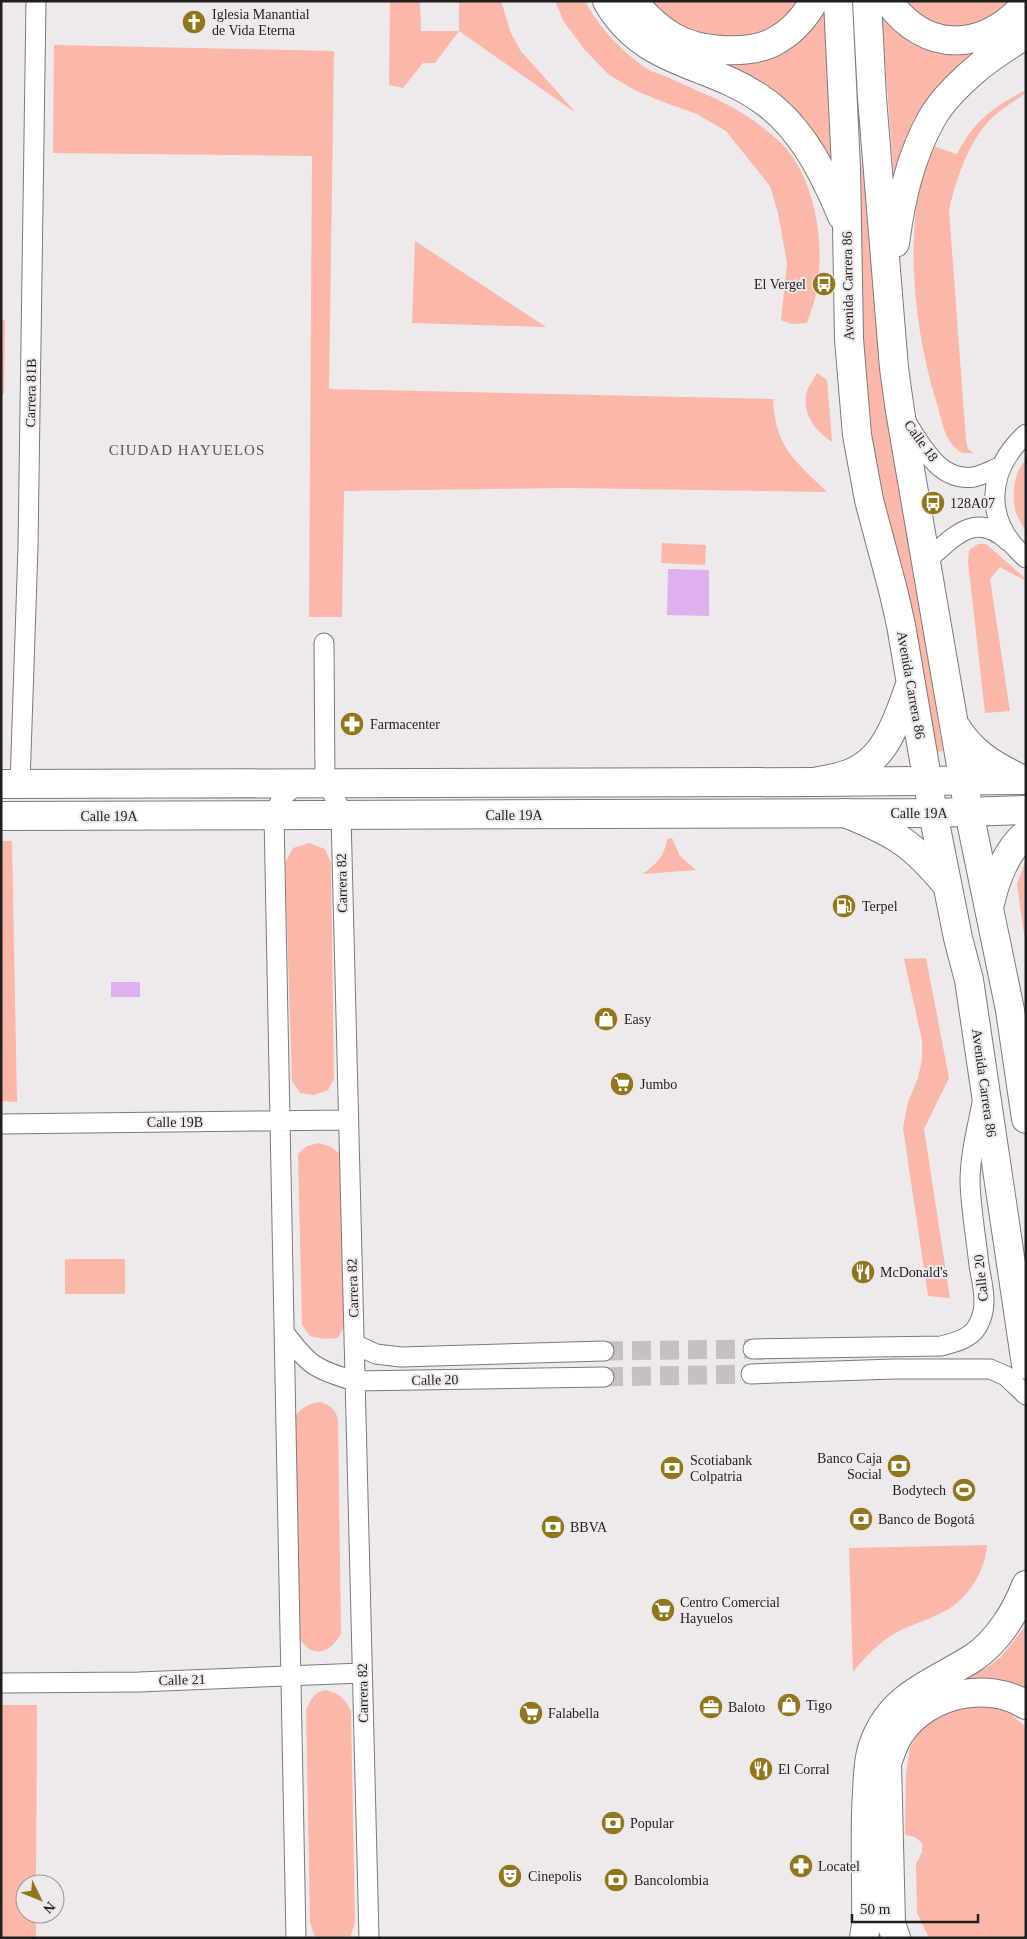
<svg xmlns="http://www.w3.org/2000/svg" width="1027" height="1939" viewBox="0 0 1027 1939" font-family="'Times New Roman',serif">
  <style>
    .green { fill: #fbb7a7 }
    .water { fill: #dfb0ed }
    .lines { fill: none; stroke-linecap: round; stroke-linejoin: round }
    .street-tunnel { stroke: #c5c0c2; stroke-width: 19; stroke-dasharray: 19 9; stroke-linecap: butt }
    .street-casing { stroke: #7e797b; stroke-width: 21 }
    .secondary-casing { stroke: #7e797b; stroke-width: 30 }
    .primary-casing { stroke: #7e797b; stroke-width: 30 }
    .street { stroke: #fff; stroke-width: 19 }
    .secondary { stroke: #fff; stroke-width: 28 }
    .primary { stroke: #fff; stroke-width: 28 }
    .labels { text-anchor: middle; dominant-baseline: central; stroke-width: 4; stroke-linejoin: round; paint-order: stroke }
    .poi-label { font-size: 14px; fill: #201e1e; stroke: #eee9eb; text-anchor: start }
    .street-label { font-size: 14px; fill: #201e1e; stroke: #eee9eb }
    .neighbourhood-label { font-size: 15px; letter-spacing: 1px; fill: #5a5557; stroke: #eee9eb }
  </style>
  <rect width="100%" height="100%" fill="#eee9eb"/>
  <path class="green" d="M390,1H420L421,31H459V1H501L511,33L520,50L576,113L459,31L435,63H423L403,88L389,85Z
    M555,1H585C598,26 622,52 646,68C652,72 660,74 667,77C686,86 707,94 726,104C746,114 765,128 781,143C816,178 826,247 816,294C814,304 810,313 807,323L791,324L781,320L787,263L778,213L770,186L726,131L697,114L666,103L634,90L608,74L585,50L564,22Z
    M645,1H801L786,21L754,37L701,38L661,21Z
    M900,1H1014L1004,13L963,30L918,20Z
    M825,8L836,178L708,60C775,65 784,62 825,8Z
    M881,9L985,47L894,178Z
    M54,45L334,51L329,389L773,399C775,447 795,461 827,492L569,488L344,491L342,617H309L312,156L53,153Z
    M1026,90V93C1013,102 996,112 986,124C966,149 956,180 949,210L966,441L968,449L973,453H962C944,442 943,423 937,404C912,322 903,228 930,145L957,154C974,121 993,107 1026,90Z
    M862,147L875,277L880,362L943,751L935,752L900,561L881,492L871,438L860,350L859,284Z
    M415,241L546,327L412,323Z
    M1,320H5L4,394L1,395Z
    M817,373L827,380L832,442C815,431 801,412 807,391C809,385 814,379 817,373Z
    M1026,459V532C1022,525 1017,517 1015,509C1012,493 1014,472 1026,459Z
    M662,543L706,545L705,565L661,563Z
    M978,544H986L1026,579V581L1000,567L990,579L1010,711L985,713L968,562L969,550Z
    M672,838L680,856L696,870L643,874C656,864 665,856 667,839Z
    M1,841H12L17,1102L1,1101Z
    M309,843L325,849L331,863L334,1079L328,1090L314,1095L300,1093L292,1081L285,863L293,848Z
    M1026,859V948L1017,884Z
    M926,958L949,1078L924,1129L950,1298L928,1296L903,1128L908,1102L918,1078L922,1060V1040L904,959Z
    M319,1143L331,1147L339,1153L345,1325L338,1338L324,1339L310,1336L302,1325L298,1154L307,1146Z
    M65,1259H125V1294H65Z
    M321,1402C331,1406 335,1409 338,1419L341,1634C327,1658 307,1658 296,1631L293,1420C300,1408 308,1403 321,1402Z
    M987,1545C985,1571 969,1598 945,1611C930,1619 914,1624 899,1631C880,1641 866,1656 853,1672L849,1548Z
    M1026,1625V1689C1001,1679 985,1679 959,1682L986,1668L1000,1658Z
    M325,1690C340,1694 344,1697 351,1711L355,1922L350,1938H315L310,1922L306,1710C311,1700 313,1693 325,1690Z
    M1014,1704L1013,1716L1026,1727V1938H929L917,1913L916,1864L922,1852V1843L915,1837L905,1835L906,1773L910,1748L919,1730L951,1706Z
    M1,1705H37L36,1884H25V1914H36V1938H1Z"/>
  <path class="water" d="M668,569L709,570V616L667,615Z
    M111,982H140V997H111Z"/>
  <g class="lines">
    <path class="street-tunnel" d="M604,1351L753,1349
      M604,1377L751,1374"/>
    <g class="street-casing">
      <path id="street" d="M905,420C921,445 939,482 974,477C983,475 992,470 1000,467
        M1026,434C986,471 983,521 1026,558
        M925,562C952,539 974,509 1008,541
        M324,643L325,783C334,794 338,802 341,815L369,1938
        M20,784L28,547L36,1
        M1,1124L348,1120
        M284,1332C308,1365 316,1370 355,1381L604,1377
        M354,1344L376,1354L401,1357L604,1351
        M753,1349L941,1346C957,1342 974,1338 980,1321C988,1303 982,1284 979,1265C976,1237 971,1210 970,1182C970,1155 977,1129 982,1103
        M751,1374L894,1369H990L1006,1376L1026,1395
        M1,1683L139,1682L362,1673
        M296,1938L274,815L282,797L299,783"/>
    </g>
    <g class="secondary-casing">
      <path id="secondary" d="M1,784L814,782L1026,780
        M1,816L933,813L1026,810"/>
    </g>
    <g class="primary-casing">
      <path id="primary" d="M607,1C644,66 707,61 761,99C801,126 824,173 842,216
        M633,1C644,15 658,28 673,37C699,52 751,56 777,40C793,31 805,17 814,1
        M838,1L846,168L849,339L857,435L869,500L893,590L901,625L933,813L958,938L969,980L1026,1365
        M867,1L872,98L894,368L900,411L969,812L1010,1010L1026,1119
        M888,1C926,54 983,52 1026,4
        M895,243C901,199 910,157 932,118C942,100 960,83 975,70C991,56 1009,46 1026,34
        M954,724C972,754 993,765 1023,780
        M814,782C825,780 837,778 848,774C886,761 898,718 910,685
        M845,813C895,833 912,843 946,884
        M990,904C995,880 1007,849 1026,834
        M864,1938L866,1925C867,1881 864,1836 867,1792C868,1776 868,1758 874,1743C892,1694 934,1683 973,1658C997,1642 1016,1612 1026,1585
        M896,1938L891,1923L887,1763C891,1753 894,1741 901,1732C927,1694 987,1680 1026,1705"/>
    </g>
    <use href="#street" class="street"/>
    <use href="#secondary" class="secondary"/>
    <use href="#primary" class="primary"/>
  </g>
  <defs>
    <g id="church-disc" transform="scale(1.25)"><circle r="9.5" fill="#92761c" stroke="#eee9eb"/><path d="M-1.2-6h2.4v3.5h3.3v2.4h-3.3V6h-2.4V-.1h-3.3v-2.4h3.3Z" fill="#fff"/></g>
    <g id="bus-disc" transform="scale(1.25)"><circle r="9.5" fill="#92761c" stroke="#eee9eb"/><path d="M-5-6H5V4H4V6H2V4H-2V6H-4V4H-5ZM-3.5-4V0h7V-4ZM-3.5 1.2v1.5H-2V1.2ZM2 1.2v1.5H3.5V1.2Z" fill="#fff"/></g>
    <g id="pharmacy-disc" transform="scale(1.25)"><circle r="9.5" fill="#92761c" stroke="#eee9eb"/><path d="M-2-6h4v4h4v4h-4v4h-4v-4h-4v-4h4Z" fill="#fff"/></g>
    <g id="fuel-disc" transform="scale(1.25)"><circle r="9.5" fill="#92761c" stroke="#eee9eb"/><path d="M-5.5-6h7V0h2V4h1.3V-2.5L3-4.5l.8-.8L6-3V5H2.5V1h-1V6h-7ZM-4.2-4.7v3.2H.2V-4.7Z" fill="#fff"/></g>
    <g id="shop-disc" transform="scale(1.25)"><circle r="9.5" fill="#92761c" stroke="#eee9eb"/><path d="M-5-2.5h2.3a2.7 3.5 0 0 1 5.4 0H5L5.5 6h-11ZM-1.5-2.5h3a1.5 2.3 0 0 0-3 0Z" fill="#fff"/></g>
    <g id="supermarket-disc" transform="scale(1.25)"><circle r="9.5" fill="#92761c" stroke="#eee9eb"/><path d="M-6-5.5h2.5l.6 2H6L4.5 2H-2.5L-4.4-4H-6ZM-1.5 3.2a1.3 1.3 0 1 0 .1 0ZM3 3.2a1.3 1.3 0 1 0 .1 0Z" fill="#fff"/></g>
    <g id="restaurant-disc" transform="scale(1.25)"><circle r="9.5" fill="#92761c" stroke="#eee9eb"/><path d="M-5-6h1v4h1v-4h1v4h1v-4h1v5L-1.5 .5V6h-2V.5L-5-1ZM5-6V6H3V1.5H1.5Q1.5-4 5-6Z" fill="#fff"/></g>
    <g id="bank-disc" transform="scale(1.25)"><circle r="9.5" fill="#92761c" stroke="#eee9eb"/><path d="M-6-4H6V4H-6ZM0-2.3a2.3 2.3 0 1 0 0 4.6a2.3 2.3 0 1 0 0-4.6Z" fill="#fff"/></g>
    <g id="stadium-disc" transform="scale(1.25)"><circle r="9.5" fill="#92761c" stroke="#eee9eb"/><path d="M0-5a6.5 5 0 1 0 0 10a6.5 5 0 1 0 0-10ZM-3.5-1.8h7v3.6h-7Z" fill="#fff"/></g>
    <g id="office-disc" transform="scale(1.25)"><circle r="9.5" fill="#92761c" stroke="#eee9eb"/><path d="M-6-3h4V-5.5h4V-3h4V5H-6ZM-1-4.5V-3h2v-1.5ZM-6 0V1H6V0Z" fill="#fff"/></g>
    <g id="theatre-disc" transform="scale(1.25)"><circle r="9.5" fill="#92761c" stroke="#eee9eb"/><path d="M-5-5.5Q0-4 5-5.5V0Q5 5 0 6Q-5 5-5 0ZM-3.3-2.5H-1v1.5H-3.3ZM1-2.5H3.3v1.5H1ZM-2.8 1Q0 5.5 2.8 1Z" fill="#fff"/></g>
  </defs>
  <g fill-rule="evenodd">
    <use href="#church-disc" x="194" y="22"/>
    <use href="#bus-disc" x="824" y="284"/>
    <use href="#bus-disc" x="933" y="503"/>
    <use href="#pharmacy-disc" x="352" y="724"/>
    <use href="#fuel-disc" x="844" y="906"/>
    <use href="#shop-disc" x="606" y="1019"/>
    <use href="#supermarket-disc" x="622" y="1084"/>
    <use href="#restaurant-disc" x="863" y="1272"/>
    <use href="#bank-disc" x="899" y="1466"/>
    <use href="#bank-disc" x="672" y="1468"/>
    <use href="#stadium-disc" x="964" y="1490"/>
    <use href="#bank-disc" x="861" y="1519"/>
    <use href="#bank-disc" x="553" y="1527"/>
    <use href="#supermarket-disc" x="663" y="1610"/>
    <use href="#shop-disc" x="789" y="1705"/>
    <use href="#office-disc" x="711" y="1707"/>
    <use href="#supermarket-disc" x="531" y="1713"/>
    <use href="#restaurant-disc" x="761" y="1769"/>
    <use href="#bank-disc" x="613" y="1823"/>
    <use href="#pharmacy-disc" x="801" y="1866"/>
    <use href="#theatre-disc" x="510" y="1876"/>
    <use href="#bank-disc" x="616" y="1880"/>
  </g>
  <g class="labels">
    <g class="poi-label">
      <text x="212" y="14">Iglesia Manantial<tspan x="212" dy="16">de Vida Eterna</tspan></text>
      <text x="806" y="284" text-anchor="end">El Vergel</text>
      <text x="950" y="503">128A07</text>
      <text x="370" y="724">Farmacenter</text>
      <text x="862" y="906">Terpel</text>
      <text x="624" y="1019">Easy</text>
      <text x="640" y="1084">Jumbo</text>
      <text x="880" y="1272">McDonald's</text>
      <text x="882" y="1458" text-anchor="end">Banco Caja<tspan x="882" dy="16">Social</tspan></text>
      <text x="690" y="1460">Scotiabank<tspan x="690" dy="16">Colpatria</tspan></text>
      <text x="946" y="1490" text-anchor="end">Bodytech</text>
      <text x="878" y="1519">Banco de Bogotá</text>
      <text x="570" y="1527">BBVA</text>
      <text x="680" y="1602">Centro Comercial<tspan x="680" dy="16">Hayuelos</tspan></text>
      <text x="806" y="1705">Tigo</text>
      <text x="728" y="1707">Baloto</text>
      <text x="548" y="1713">Falabella</text>
      <text x="778" y="1769">El Corral</text>
      <text x="630" y="1823">Popular</text>
      <text x="818" y="1866">Locatel</text>
      <text x="528" y="1876">Cinepolis</text>
      <text x="634" y="1880">Bancolombia</text>
    </g>
    <g class="street-label">
      <text transform="translate(848 286) rotate(-91)">Avenida Carrera 86</text>
      <text transform="translate(31 393) rotate(-89)">Carrera 81B</text>
      <text transform="translate(921 441) rotate(54)">Calle 18</text>
      <text transform="translate(911 685) rotate(80)">Avenida Carrera 86</text>
      <text x="919" y="813">Calle 19A</text>
      <text x="514" y="815">Calle 19A</text>
      <text x="109" y="816">Calle 19A</text>
      <text transform="translate(342 883) rotate(-91)">Carrera 82</text>
      <text transform="translate(984 1083) rotate(82)">Avenida Carrera 86</text>
      <text x="175" y="1122">Calle 19B</text>
      <text transform="translate(981 1278) rotate(-96)">Calle 20</text>
      <text transform="translate(353 1288) rotate(-92)">Carrera 82</text>
      <text transform="translate(435 1380) rotate(-1)">Calle 20</text>
      <text transform="translate(182 1680) rotate(-2)">Calle 21</text>
      <text transform="translate(363 1693) rotate(-91)">Carrera 82</text>
    </g>
    <g class="neighbourhood-label">
      <text x="187" y="450">CIUDAD HAYUELOS</text>
    </g>
  </g>
  <rect width="1027" height="1939" fill="none" stroke="#201e1e" stroke-width="5"/>
  <g transform="translate(40 1899) rotate(133)"><circle r="24" fill="#eee9eb" stroke="#9c9899"/>
  <path d="M0-4L9 19L0 12L-9 19Z" fill="#92761c"/>
  <text y="-8" font-size="14" font-weight="bold" text-anchor="middle" fill="#201e1e">N</text>
  </g>
  <path d="M852 1914v8h126v-8" fill="none" stroke="#201e1e" stroke-width="2.5"/>
  <text x="860" y="1914" font-size="15" fill="#201e1e" stroke="#eee9eb" stroke-width="4" paint-order="stroke">50 m</text>
</svg>
